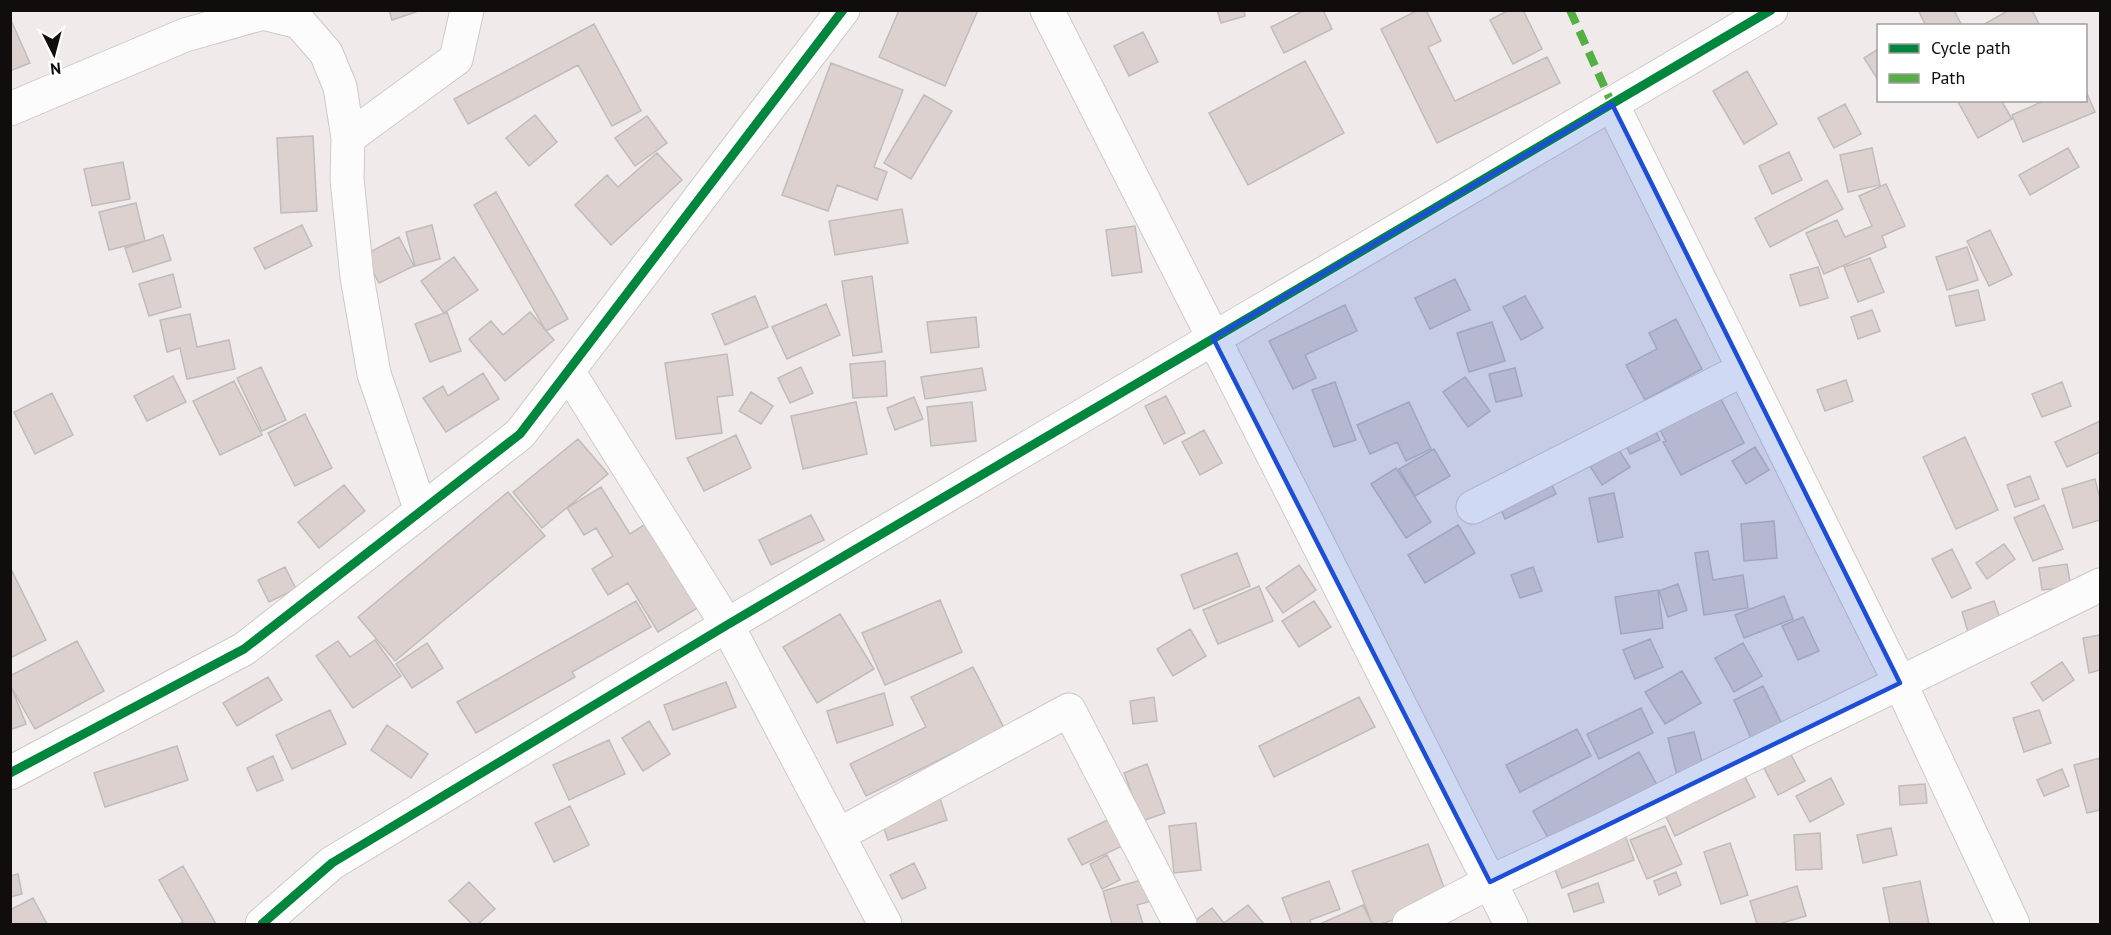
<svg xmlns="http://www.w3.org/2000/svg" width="2111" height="935" viewBox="0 0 2111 935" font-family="'PT Sans',sans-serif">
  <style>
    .building { fill: #dcd1cf; stroke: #bfbcbb; stroke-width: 1.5 }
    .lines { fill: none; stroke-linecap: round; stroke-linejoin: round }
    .minor-casing { stroke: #cdc9c8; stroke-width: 35 }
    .minor { stroke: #fdfcfc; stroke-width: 33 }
    .quiet { stroke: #54b044; stroke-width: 8; stroke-dasharray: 15 8; stroke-linecap: butt }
    .cycleway-casing { stroke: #fff; stroke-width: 13 }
    .cycleway { stroke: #00873e; stroke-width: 9 }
    .marked { fill: #1d4ed8; fill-opacity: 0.2; stroke: #1d4ed8; stroke-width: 4.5; stroke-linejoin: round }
  </style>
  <rect width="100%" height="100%" fill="#f0ebea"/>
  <path class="building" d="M389,10H416V12L392,20Z
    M899,10H978L945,86L879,57Z
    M1217,10H1244L1245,16L1221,23Z
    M1305,10H1323L1332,29L1284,53L1271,27Z
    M1418,10H1426L1441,41L1428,47L1455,101L1547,57L1560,83L1437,143L1381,29Z
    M1509,10H1523L1542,49L1513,64L1490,20Z
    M1918,10H1954L1962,26H1926Z
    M2009,10H2032L2040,26H1981Z
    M10,18L30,63L10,71Z
    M594,24L641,111L612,126L578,65L468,124L454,99Z
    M1143,32L1158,62L1129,76L1114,46Z
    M1878,49V80L1864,58Z
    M1305,61L1344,133L1248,185L1209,113Z
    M831,63L903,90L874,167L887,172L877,200L837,185L828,211L782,195Z
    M1747,71L1777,124L1744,144L1713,91Z
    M2086,91L2095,112L2023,142L2012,115L2046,100H2086Z
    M924,95L952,111L911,179L884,163Z
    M1957,100H2001L2012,119L1978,138Z
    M1845,104L1861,134L1834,148L1818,118Z
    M535,115L557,142L529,166L506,138Z
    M647,116L667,143L635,166L615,138Z
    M313,136L317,211L281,213L277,138Z
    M1872,148L1880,185L1848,192L1840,155Z
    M2068,148L2079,167L2030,195L2019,175Z
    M1789,152L1802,180L1772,194L1759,166Z
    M657,153L682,180L611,245L575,205L607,175L618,187Z
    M123,162L130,199L92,206L84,169Z
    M1827,180L1843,209L1770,247L1755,218Z
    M1886,184L1905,226L1882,236L1886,247L1824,274L1806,233L1837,220L1845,237L1872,226L1859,196Z
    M496,192L568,319L546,331L474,205Z
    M136,203L145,241L109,250L99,212Z
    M902,209L908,243L835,255L829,221Z
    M302,225L312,246L265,269L254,248Z
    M432,225L440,259L415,266L406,232Z
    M1135,226L1142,272L1112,276L1106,230Z
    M1990,230L2012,275L1989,286L1967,241Z
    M163,235L171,260L133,272L125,248Z
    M399,237L414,266L379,283L364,255Z
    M1967,247L1978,280L1947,290L1936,257Z
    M454,257L478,290L444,313L421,281Z
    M1870,258L1884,292L1858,302L1844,267Z
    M1818,267L1828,298L1800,306L1790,275Z
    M173,274L181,307L149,316L139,284Z
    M872,276L882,352L853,356L842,281Z
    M1455,279L1470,310L1430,329L1415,298Z
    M1978,290L1985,320L1956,326L1949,296Z
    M755,296L768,327L725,345L712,314Z
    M1525,296L1543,328L1521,340L1503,307Z
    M826,304L840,335L787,359L772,327Z
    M1345,305L1357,331L1305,355L1316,378L1293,389L1269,341Z
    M1872,310L1880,331L1858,339L1851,317Z
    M447,312L461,351L430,362L415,324Z
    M530,312L554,340L505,381L469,339L491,321L503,335Z
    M190,314L197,347L229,340L235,369L187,379L180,348L167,352L160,320Z
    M976,317L979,347L931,353L927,322Z
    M1676,319L1702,369L1645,400L1626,365L1657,349L1649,333Z
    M1492,322L1505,361L1469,372L1457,333Z
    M727,354L733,395L717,397L722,433L676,439L665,363Z
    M885,361L887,396L853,398L850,364Z
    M261,367L286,420L262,431L237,378Z
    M801,367L813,393L790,403L778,378Z
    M982,368L986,390L925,399L921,377Z
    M1515,368L1522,396L1496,402L1489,374Z
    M483,373L499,399L446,432L423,398L443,386L448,396Z
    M173,376L186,402L147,421L134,396Z
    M1465,377L1490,411L1468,427L1443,392Z
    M1846,380L1853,401L1825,411L1817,390Z
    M234,381L262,435L220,455L193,401Z
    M1335,382L1356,440L1334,447L1312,390Z
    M2062,382L2071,406L2042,417L2032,394Z
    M1715,388L1744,443L1681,475L1663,442L1666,441L1655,420Z
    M751,392L773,406L761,424L739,411Z
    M52,393L73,435L35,454L14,412Z
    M1166,396L1185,433L1164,444L1145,406Z
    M914,397L923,419L895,430L887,408Z
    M856,402L867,454L803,469L791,416Z
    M972,402L976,441L931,446L927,407Z
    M1409,402L1431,449L1406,461L1397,442L1370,454L1357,425Z
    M305,414L332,468L295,486L268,433Z
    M1650,418L1660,440L1630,454L1620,432Z
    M2100,421V452L2067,467L2055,442Z
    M1204,430L1222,463L1200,475L1182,442Z
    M736,435L751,468L704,491L687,458Z
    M1965,437L1998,510L1956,529L1923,457Z
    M1611,438L1630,467L1602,485L1583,455Z
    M578,439L608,474L542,528L513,492Z
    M1755,447L1769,470L1746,484L1732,461Z
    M1434,449L1450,476L1415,496L1399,469Z
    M1396,468L1431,522L1406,538L1371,484Z
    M1546,472L1556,494L1505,519L1495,496Z
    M2030,476L2039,499L2015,507L2007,485Z
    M2095,479L2100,499V520L2073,528L2062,489Z
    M344,485L365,511L319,548L298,522Z
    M601,487L630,534L647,523L699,607L658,632L628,583L608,595L592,569L613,556L596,528L584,535L567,508Z
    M508,492L545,536L395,661L358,617Z
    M1614,493L1623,537L1598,542L1589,498Z
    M2044,505L2063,549L2033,561L2014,518Z
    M811,515L824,540L771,565L759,540Z
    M1774,521L1777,558L1744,561L1741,524Z
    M1458,525L1475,553L1425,583L1408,555Z
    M2004,544L2015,559L1987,579L1976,563Z
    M1952,549L1971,588L1952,598L1932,559Z
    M1708,551L1713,580L1743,575L1748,608L1704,615L1695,553Z
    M1237,553L1250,586L1194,609L1181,575Z
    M2067,564L2071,587L2042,590L2039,568Z
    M1299,565L1316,590L1283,613L1266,588Z
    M10,567L46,640L10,658Z
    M285,567L296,589L269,602L258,580Z
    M1533,567L1542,591L1520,598L1511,575Z
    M1678,584L1687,610L1668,617L1659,591Z
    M1259,586L1273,621L1218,644L1203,610Z
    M1658,590L1663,628L1621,634L1615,597Z
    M1784,596L1793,619L1744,638L1735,615Z
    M940,600L962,652L885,685L862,633Z
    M636,601L651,627L572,672L575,677L476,733L457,702Z
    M1314,601L1331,627L1299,647L1282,621Z
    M1994,601L2001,621L1968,632L1962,612Z
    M840,614L874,669L817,703L783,647Z
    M1803,617L1819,651L1798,660L1782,626Z
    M1190,629L1206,656L1173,676L1157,649Z
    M2100,635V670L2089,673L2083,638Z
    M1650,639L1663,667L1635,679L1623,650Z
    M375,640L401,676L353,708L316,656L338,641L350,657Z
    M77,641L104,691L35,729L10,685V676Z
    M427,643L443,668L412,688L396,664Z
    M1743,643L1762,676L1734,692L1715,658Z
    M2062,662L2074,680L2043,701L2031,683Z
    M973,667L1004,728L866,796L850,764L926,727L911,697Z
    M1682,671L1701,703L1665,724L1645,692Z
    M268,677L282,700L237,726L223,703Z
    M726,682L736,707L673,730L664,705Z
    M1763,686L1783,726L1752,740L1734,700Z
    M12,689L26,724L10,730V690Z
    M884,693L893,725L837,743L827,711Z
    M1154,697L1157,721L1133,724L1130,701Z
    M1359,697L1375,727L1274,777L1259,746Z
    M1641,708L1653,733L1599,759L1587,734Z
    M330,710L346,744L292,769L276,735Z
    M2039,710L2051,743L2024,752L2013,718Z
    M649,721L670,754L643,771L622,738Z
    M387,725L428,754L411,778L371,750Z
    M1577,729L1591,756L1520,792L1506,765Z
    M1694,732L1704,769L1677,776L1668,738Z
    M609,740L625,774L569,800L553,765Z
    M177,746L188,780L105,807L94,773Z
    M1789,751L1805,781L1778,795L1763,766Z
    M1639,752L1658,787L1552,845L1533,811Z
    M273,756L283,780L257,791L247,768Z
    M2100,758V810L2087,813L2074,765Z
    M1147,764L1165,813L1142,821L1124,773Z
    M2062,769L2069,786L2044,796L2037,780Z
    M1742,771L1755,797L1675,836L1663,810Z
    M1831,778L1844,804L1810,822L1796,796Z
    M1925,784L1927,803L1900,805L1899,786Z
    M937,789L947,820L888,840L877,809Z
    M570,806L589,845L554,862L535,823Z
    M1124,812L1137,839L1082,865L1068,839Z
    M1196,823L1201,870L1174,873L1169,826Z
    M1665,826L1682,864L1647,879L1630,840Z
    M1891,828L1897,855L1863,863L1857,835Z
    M1820,833L1822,869L1796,870L1794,835Z
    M1625,835L1634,860L1562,888L1552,862Z
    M1730,843L1748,895L1721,904L1704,852Z
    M1428,844L1449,901L1381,924H1372L1352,871Z
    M1107,855L1120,880L1102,889L1090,864Z
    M914,863L926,888L902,899L890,875Z
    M183,866L216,924H179L183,922L159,880Z
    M1676,872L1681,885L1659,895L1654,881Z
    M18,874L22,894L10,897V876Z
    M1148,878L1155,900L1137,905L1143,924H1112L1103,891Z
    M1329,881L1340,909L1310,920L1311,924H1292L1282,898Z
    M1920,881L1929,924H1890L1883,888Z
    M469,882L495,909L478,924H472L449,901Z
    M1598,883L1604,902L1574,912L1568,894Z
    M1797,886L1806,916L1779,924H1757L1750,901Z
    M33,898L47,924H10V910Z
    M1248,905L1264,924H1195L1193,922L1212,908L1224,923Z
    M1363,905L1372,924H1322V923Z"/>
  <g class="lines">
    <g class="minor-casing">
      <path id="minor" d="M1047,10L1511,924
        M1612,104L1900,683L2013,924
        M10,109L185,35L263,13L299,22L326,53L340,87L348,138L347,179L357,277L374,374L421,511
        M348,138L456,59L467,10
        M568,371L727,625L885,924
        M1473,507L1744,369
        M10,773L244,649L520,434L843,10
        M838,835L1069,710L1180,924
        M262,924L332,863L727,625L1771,10
        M1409,924L1490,882L1602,830L1695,783L2100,585"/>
    </g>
    <use href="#minor" class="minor"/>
    <path class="quiet" d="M1570,10L1612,104"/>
    <g class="cycleway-casing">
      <path id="cycleway" d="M10,773L244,649L520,434L843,10
        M262,924L332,863L727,625L1771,10"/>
    </g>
    <use href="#cycleway" class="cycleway"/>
  </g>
  <path class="marked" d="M1612,104L1900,683L1490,882L1213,338Z"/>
  <rect width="2111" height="935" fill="none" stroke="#100d0c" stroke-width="24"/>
  <rect x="1877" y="24" width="210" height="78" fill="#ffffff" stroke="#9f9e9e" stroke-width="1.5"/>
  <rect x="1889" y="44" width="30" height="9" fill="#00873e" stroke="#9f9e9e" stroke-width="1.5"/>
  <text x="1931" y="54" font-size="18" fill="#100d0c">Cycle path</text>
  <rect x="1889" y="74" width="30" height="9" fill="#54b044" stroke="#9f9e9e" stroke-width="1.5"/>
  <text x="1931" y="84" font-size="18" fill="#100d0c">Path</text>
  <g transform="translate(54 54) rotate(174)" stroke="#ffffff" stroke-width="4.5" paint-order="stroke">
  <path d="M0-4.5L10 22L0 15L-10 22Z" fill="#100d0c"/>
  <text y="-9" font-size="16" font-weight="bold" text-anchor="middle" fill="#100d0c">N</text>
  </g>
</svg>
